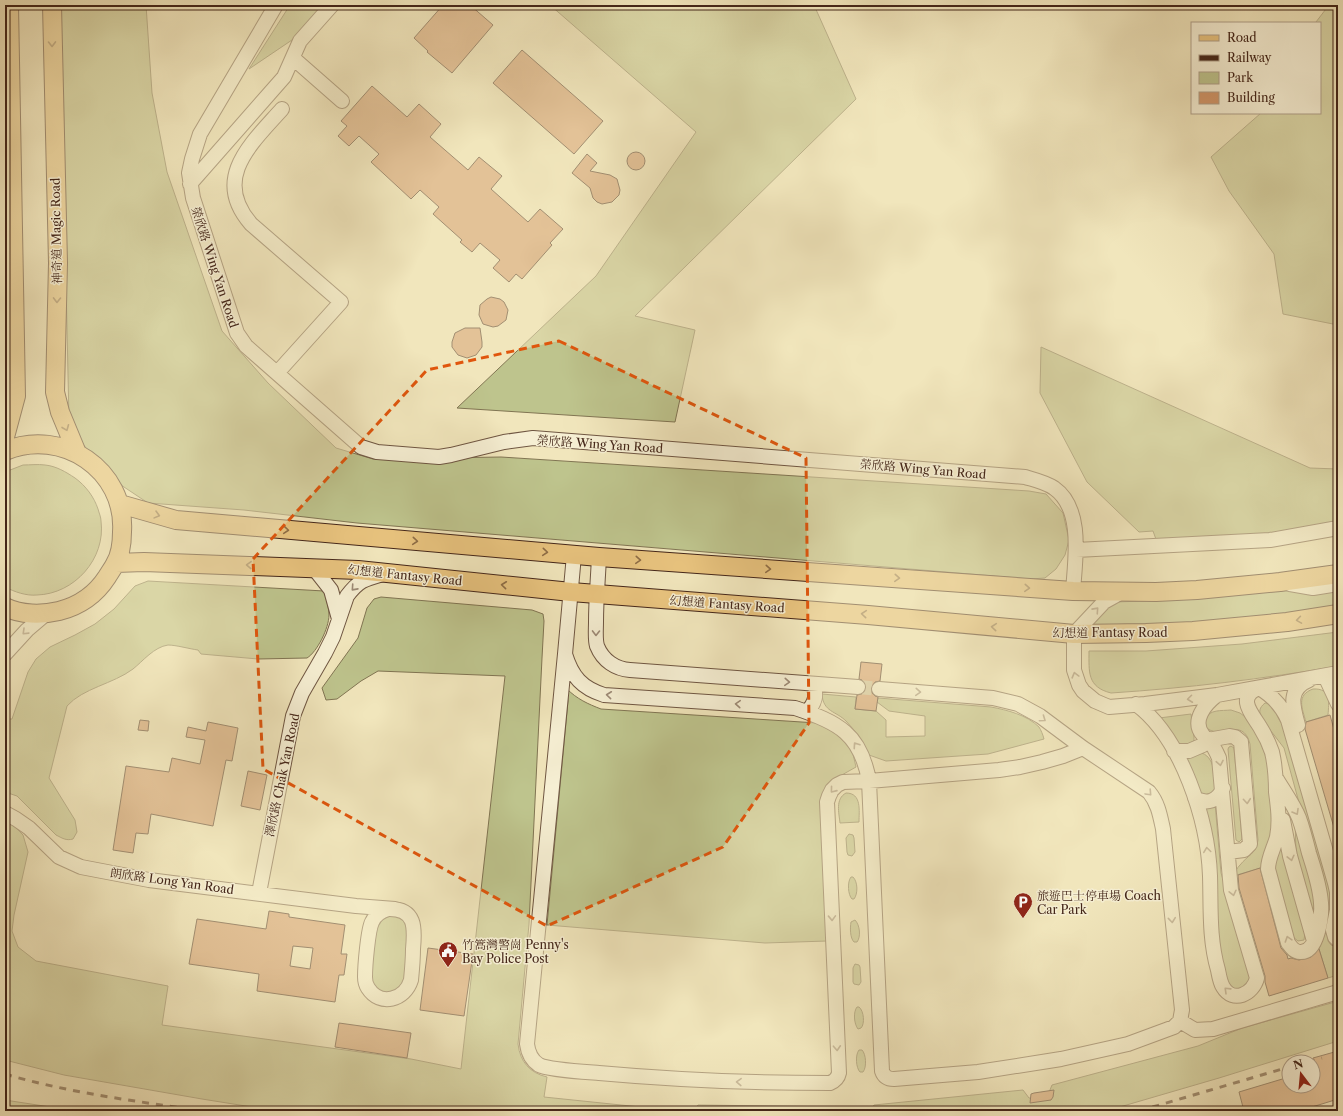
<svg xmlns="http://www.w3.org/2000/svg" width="1343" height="1116" viewBox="0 0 1343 1116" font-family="'Libre Caslon Text','Noto Serif TC',serif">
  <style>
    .green { fill: #bec48d; stroke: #817553 }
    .building { fill: #d2976a; stroke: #442619; fill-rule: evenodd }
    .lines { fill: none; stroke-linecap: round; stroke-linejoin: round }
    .minor-tunnel { stroke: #cec09b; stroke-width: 14; stroke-dasharray: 14 7; stroke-linecap: butt }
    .minor-casing { stroke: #6f5642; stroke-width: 16 }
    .major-casing { stroke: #442619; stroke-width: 20 }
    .minor { stroke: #f6efd3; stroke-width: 14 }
    .major { stroke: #e8c37e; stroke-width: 18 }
    .rail { stroke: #442619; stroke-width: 3; stroke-dasharray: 7 7; stroke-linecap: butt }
    .oneway { stroke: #8e6d46 }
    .oneway2 { stroke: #9d8a76 }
    .marked { fill: none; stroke: #e0560d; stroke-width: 3; stroke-dasharray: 8 5; stroke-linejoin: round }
    .labels { text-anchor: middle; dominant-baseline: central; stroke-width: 3; stroke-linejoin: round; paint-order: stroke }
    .street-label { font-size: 12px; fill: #442619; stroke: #f6efd3 }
    .poi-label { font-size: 12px; fill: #442619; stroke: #f6efd3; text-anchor: start }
  </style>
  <rect width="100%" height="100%" fill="#f1e6bc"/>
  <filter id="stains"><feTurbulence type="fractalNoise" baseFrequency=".005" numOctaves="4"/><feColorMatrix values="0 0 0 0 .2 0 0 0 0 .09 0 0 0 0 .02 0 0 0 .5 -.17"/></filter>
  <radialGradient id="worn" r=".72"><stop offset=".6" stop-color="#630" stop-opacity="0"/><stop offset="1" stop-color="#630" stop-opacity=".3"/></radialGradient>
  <path class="green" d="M60,5H146L152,93L167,172L222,331L268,383L336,448L373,459L501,457L1029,491L1046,494L1063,513L1069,540L1065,555L1056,569L1045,578L1030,579L357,523L244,510L148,503L112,479L100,460L86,448L76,434L69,420Z
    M290,5H340L329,15L249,69Z
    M550,5H697L693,8L705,5H814L856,99L635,316L695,330L675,422L457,408L596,276L696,132Z
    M1329,5H1338V325L1283,314L1274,254L1229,191L1211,157L1261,113H1320V23H1316V22Z
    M1041,347L1310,468L1338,469V523L1266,535L1157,542L1153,531L1139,532L1087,482L1040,393Z
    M23,465C30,465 38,464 45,465C56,466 66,472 75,478C86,486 94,497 98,509C99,513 101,517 101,521C106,559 74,594 37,595C26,596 15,592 5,587V472Z
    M148,581L324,591C326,599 329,607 329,615C329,628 317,652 307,658L258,659L201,654L198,650C190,649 176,645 168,645C154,647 143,661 133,669C113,684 83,688 67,706L49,778L75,820L77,832L73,839C66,841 62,838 56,835L17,796L5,792V719H12L28,672L36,659L50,647L75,635L95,624L114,609L135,586Z
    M1285,588H1338V606L1286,614L1192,623L1093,625L1092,623L1093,621L1115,602L1172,600Z
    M381,597L532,610L543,614L544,621L542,658L529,924L518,1044C520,1062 530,1073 547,1077L544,1097L669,1110L670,1111H277L202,1099L64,1075L5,1060V816L23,835L28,852L14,915L12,931L18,947L36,961L168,986L162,1025L411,1059L461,1069L505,676L378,671L361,681L337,699L326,700L322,688L358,638L367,608L374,599Z
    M1338,632V666C1263,679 1187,688 1111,693C1087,687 1089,672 1089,651H1146L1242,644Z
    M567,689C577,699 588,704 601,709L817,723L834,730L852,750L856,767L833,780L827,941L765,943L547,925L568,701Z
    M1313,689C1331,688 1329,702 1328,715L1306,722C1302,708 1296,695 1313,689Z
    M822,694L856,697L855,709L876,711L886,720V737L925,736V716L889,711L877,702L878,698L991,707C1007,710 1027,715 1039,727C1041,730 1043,735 1044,739L988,754L886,761L869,755C863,741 857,733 846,721C836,711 823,712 822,694Z
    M1265,703H1272L1277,707L1333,893L1328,941L1331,945L1338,948V975L1328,978L1319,949L1323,938L1322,886L1284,748L1261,718C1259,711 1259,708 1265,703Z
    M1231,710L1240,713L1244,716L1254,729L1262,746L1268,763L1273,828L1261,868L1233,876C1235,872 1237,868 1240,865C1248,855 1256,854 1258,840L1250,744C1243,715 1218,741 1206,727L1205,719C1210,709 1221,711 1231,710Z
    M1191,714L1194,737V741L1180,748L1159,718Z
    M1231,746L1234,748L1242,839L1239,842L1236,840L1228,749L1229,747Z
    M1202,753C1217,759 1214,781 1215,794L1203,798L1183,757Z
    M846,793C862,793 859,811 859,822L840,823C839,813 835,799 846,793Z
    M1215,803L1221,873L1251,974V982L1238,991L1228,985L1222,965L1202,805Z
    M1295,818L1315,888L1316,925L1296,854Z
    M849,834L853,835L854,838L855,852L852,856L848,855L847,852L846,838Z
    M1281,845L1305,933L1304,940L1298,941L1293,937L1274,869V864Z
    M851,877H853C858,882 858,894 854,899H852C848,895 847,882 851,877Z
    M393,913L407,921L406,980L402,991L380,995L369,976L378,919Z
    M855,920C860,925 861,937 857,942H854C850,938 850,928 851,922Z
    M855,964L859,965L860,967L861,982L859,985L854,984L853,982V968Z
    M1335,1002L1338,1012V1041L1219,1078L1106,1111H870L874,1105L1023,1090L1029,1098L1039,1099L1048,1095L1052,1085L1198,1046L1242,1028Z
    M857,1007H859C864,1011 865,1024 861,1028L858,1029C854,1024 853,1012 857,1007Z
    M859,1050H862C866,1054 867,1067 863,1072H860C856,1068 855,1055 859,1050Z
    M5,1100L76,1111H5Z
    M698,1105L844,1107L847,1111H693Z"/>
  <path class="building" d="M443,5H470L493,25L452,73L427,52L428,51L414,38Z
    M522,50L603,121L574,154L493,83Z
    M372,86L407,117L419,104L441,124L430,137L468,170L479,157L502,176L491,189L528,222L540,209L563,229L550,243L552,245L522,279L516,274L509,282L493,268L500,260L480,243L472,252L460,242L462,240L433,214L439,207L420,190L411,199L371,162L379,154L359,136L349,146L338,136L347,126L341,121Z
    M627 161a9 9 0 1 1 18 0a9 9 0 1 1-18 0Z
    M587,154L597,163L590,171L610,175L617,179L620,190L619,195L612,202L602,204L597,202L593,198L590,188L572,173Z
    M491,297L500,299L504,302L508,310L506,320L498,326L493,327L483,324L479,315L480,305L487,299Z
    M465,328H480L482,342V347L476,355L467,358L458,355L452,347V342L455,333Z
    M861,662L882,664L880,681L875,682L871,688L872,693L875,696L878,697L876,711L855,709L857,695L862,694L866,688L865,683L862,680L859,679Z
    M1330,715L1338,744V831H1335L1305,729L1306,722Z
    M140,720L149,721L148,731L138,730Z
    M208,722L238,728L232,761L226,760L213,826L151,814L148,834L136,833L133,853L113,850L126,766L169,772L172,758L200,764L205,740L186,737L188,727L206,731Z
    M248,771L267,775L260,810L241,806Z
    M1260,868L1281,948L1287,955L1288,959L1291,958L1299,960L1311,957L1319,949L1328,978L1269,996L1265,982V976L1239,888L1238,875Z
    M269,911L289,914V917L345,925L341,954H347L344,975H339L335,1002L257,991L259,974L189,964L197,919L266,929ZM293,946L313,948L310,969L290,966Z
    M428,948L473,954L464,1016L420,1010Z
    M339,1023L411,1033L407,1058L335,1047Z
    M1338,1051V1099L1299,1111H1244L1239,1092L1289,1077V1086H1313V1058Z
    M1054,1090L1053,1097L1051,1100L1030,1103L1031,1094L1034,1093Z"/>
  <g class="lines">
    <path class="minor-tunnel" d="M858,687L879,689"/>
    <g class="minor-casing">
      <path id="minor" d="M276,5L200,134L192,159L189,173L193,198L237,333L246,346L361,447L377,452L439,457L451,455L504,442L533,438L1025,477C1035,480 1045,482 1054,488C1084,509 1075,560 1073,591
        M293,58L342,101
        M190,184L284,77L300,41L332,5
        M277,373L341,302L251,224C211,178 252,143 282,109
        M1076,550L1270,540L1338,528
        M574,555L565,654L527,1044C528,1052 531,1060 539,1065C549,1070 586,1072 599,1073C676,1080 752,1083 830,1083C835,1081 838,1078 839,1073L827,802L829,796L832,790L837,785L843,782L869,781L999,770L1020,767L1042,762L1063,756L1083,748
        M599,557C598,579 596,600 596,622C596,630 595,639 597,646C603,661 616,669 630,670L858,687
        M313,567L331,590L339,619
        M1290,584L1313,588L1338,584
        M1122,592L1104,602L1074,634V670L1079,685L1083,691L1095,701L1109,707L1145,704L1217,695L1338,673
        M5,654L27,630L47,613
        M565,654C572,677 582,688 604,695L795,708C838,722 861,734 869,781L882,1071C884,1077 888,1079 894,1079L978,1072L1061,1059L1128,1044L1174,1027L1180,1021L1182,1010L1163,829C1160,815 1158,803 1149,792L1083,748L1040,716L1018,704L993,698L879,689
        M1325,676L1338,704
        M1136,704C1182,738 1208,821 1210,876C1211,908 1209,939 1218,970C1219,975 1220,982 1223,987C1233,1004 1253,994 1257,978L1231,890L1219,758C1216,751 1213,745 1208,739C1206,738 1204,737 1203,735C1191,721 1205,704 1217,695
        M807,712C815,703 818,695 812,684
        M1298,725C1293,707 1287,689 1309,680
        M1174,751H1189L1203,745L1208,740L1230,736L1235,737L1241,742L1250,844L1244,850L1228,852
        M1276,778C1283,790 1294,805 1299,818C1303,829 1306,841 1309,853C1314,869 1320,886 1321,903C1322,916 1318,953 1300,952C1294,952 1291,947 1288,943L1268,869C1268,858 1274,848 1277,837C1280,822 1278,807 1276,792C1276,778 1275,765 1272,752C1269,743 1265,735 1260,727C1253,715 1235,697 1259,688C1273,696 1282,706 1288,720L1335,883L1337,892V910L1333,930L1335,937L1338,940
        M1195,798C1207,805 1218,801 1223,788
        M5,813L16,819L29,828L59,857L81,867L149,880L356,906L395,909
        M1283,820L1290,856L1314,941
        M259,893L293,716L302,693L325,653L333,637L347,596C359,580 365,579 383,574
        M388,909C416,908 415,928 413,949C413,959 412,970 411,980C405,1000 380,1007 368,988C366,985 365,980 365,977C365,966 368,930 372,922C375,915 381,911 388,909Z
        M1180,1021L1195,1030L1213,1029L1338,992"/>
    </g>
    <g class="major-casing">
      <path id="major" d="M52,5L58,263L55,392L60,412L77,453
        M5,437L16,396L9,5
        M5,451C62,427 126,470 122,532C122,543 121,554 115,564C113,568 110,572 107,577C96,594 79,606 59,611C42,615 21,615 5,607
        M120,504L176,520L599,557L1073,591L1156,592L1197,590L1280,582L1338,574
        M116,563L144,562L358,570L571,592L868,615L1074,634L1146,633L1193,631L1287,622L1338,614"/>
    </g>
    <use href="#minor" class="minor"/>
    <use href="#major" class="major"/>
    <path class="rail" d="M1308,1062L1322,1058
      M5,1074C69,1093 136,1101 202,1111
      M1139,1111L1289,1067"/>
  </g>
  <defs><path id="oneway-chevron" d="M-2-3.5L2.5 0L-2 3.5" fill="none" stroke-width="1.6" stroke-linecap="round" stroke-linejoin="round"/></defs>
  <g class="oneway">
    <use href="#oneway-chevron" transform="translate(52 44) rotate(89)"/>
    <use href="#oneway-chevron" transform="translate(57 300) rotate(91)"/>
    <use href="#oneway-chevron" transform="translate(66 428) rotate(68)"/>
    <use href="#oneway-chevron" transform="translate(157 515) rotate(15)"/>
    <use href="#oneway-chevron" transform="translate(286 530) rotate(5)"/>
    <use href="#oneway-chevron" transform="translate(415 541) rotate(5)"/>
    <use href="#oneway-chevron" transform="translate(545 552) rotate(5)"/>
    <use href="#oneway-chevron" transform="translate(638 560) rotate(4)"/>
    <use href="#oneway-chevron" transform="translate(249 565) rotate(-178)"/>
    <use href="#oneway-chevron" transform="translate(768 569) rotate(4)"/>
    <use href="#oneway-chevron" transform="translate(897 578) rotate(4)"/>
    <use href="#oneway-chevron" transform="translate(504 585) rotate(-174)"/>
    <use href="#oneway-chevron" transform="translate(1027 588) rotate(4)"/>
    <use href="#oneway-chevron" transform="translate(864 614) rotate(-175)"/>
    <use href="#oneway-chevron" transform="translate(1299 620) rotate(171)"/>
    <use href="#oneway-chevron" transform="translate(994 627) rotate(-175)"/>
  </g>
  <g class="oneway2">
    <use href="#oneway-chevron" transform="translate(354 588) rotate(132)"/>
    <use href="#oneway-chevron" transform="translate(1096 610) rotate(-48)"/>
    <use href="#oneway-chevron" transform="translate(25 632) rotate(136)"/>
    <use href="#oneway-chevron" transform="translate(596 633) rotate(91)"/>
    <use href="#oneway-chevron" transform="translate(1075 675) rotate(-105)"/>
    <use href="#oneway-chevron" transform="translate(787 682) rotate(4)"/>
    <use href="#oneway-chevron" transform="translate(918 692) rotate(4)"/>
    <use href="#oneway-chevron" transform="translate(609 695) rotate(-174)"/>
    <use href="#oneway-chevron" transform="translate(1190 699) rotate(173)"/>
    <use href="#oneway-chevron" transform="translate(738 704) rotate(-176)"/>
    <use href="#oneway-chevron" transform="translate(1043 719) rotate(35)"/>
    <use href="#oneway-chevron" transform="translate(856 745) rotate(-124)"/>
    <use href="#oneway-chevron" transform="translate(1220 763) rotate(79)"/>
    <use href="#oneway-chevron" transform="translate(833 790) rotate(129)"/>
    <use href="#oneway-chevron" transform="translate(1149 793) rotate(47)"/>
    <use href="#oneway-chevron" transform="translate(1247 801) rotate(85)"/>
    <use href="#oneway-chevron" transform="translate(1296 812) rotate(60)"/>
    <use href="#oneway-chevron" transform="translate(1207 850) rotate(-98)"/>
    <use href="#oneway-chevron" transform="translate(1291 858) rotate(76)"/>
    <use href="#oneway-chevron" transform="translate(1233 893) rotate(77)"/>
    <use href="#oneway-chevron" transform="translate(832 918) rotate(88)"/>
    <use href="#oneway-chevron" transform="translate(1172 920) rotate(84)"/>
    <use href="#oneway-chevron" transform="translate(1288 939) rotate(-108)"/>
    <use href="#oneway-chevron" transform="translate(1227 990) rotate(-136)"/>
    <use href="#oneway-chevron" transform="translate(837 1048) rotate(87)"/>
    <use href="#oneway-chevron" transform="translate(739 1082) rotate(-178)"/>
  </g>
  <path d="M0 0H1343V1116H0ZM559,341L806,458L809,723L723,847L547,926L263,769L253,559L427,370Z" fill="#f1e6bc" fill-opacity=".55" fill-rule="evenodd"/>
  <path class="marked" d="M559,341L806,458L809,723L723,847L547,926L263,769L253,559L427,370Z"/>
  <defs>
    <g id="parking-pin" transform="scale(1)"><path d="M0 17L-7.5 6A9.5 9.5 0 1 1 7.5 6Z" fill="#8f2418" stroke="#f6efd3"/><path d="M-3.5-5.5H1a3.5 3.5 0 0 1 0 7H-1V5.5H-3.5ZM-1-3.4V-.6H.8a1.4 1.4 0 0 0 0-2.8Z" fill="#fff"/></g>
    <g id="civic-pin" transform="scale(1)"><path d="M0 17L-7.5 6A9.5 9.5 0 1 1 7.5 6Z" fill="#8f2418" stroke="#f6efd3"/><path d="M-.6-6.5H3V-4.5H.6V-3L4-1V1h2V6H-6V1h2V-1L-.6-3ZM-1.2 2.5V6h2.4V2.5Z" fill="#fff"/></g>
  </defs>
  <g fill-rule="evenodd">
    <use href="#parking-pin" x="1023" y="902"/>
    <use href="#civic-pin" x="448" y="951"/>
  </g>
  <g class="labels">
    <g class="street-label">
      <text transform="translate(56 231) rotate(-91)">神奇道 Magic Road</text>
      <text transform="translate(215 267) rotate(72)">榮欣路 Wing Yan Road</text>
      <text transform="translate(600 444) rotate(4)">榮欣路 Wing Yan Road</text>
      <text transform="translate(923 469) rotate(5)">榮欣路 Wing Yan Road</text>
      <text transform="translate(405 575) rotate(6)">幻想道 Fantasy Road</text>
      <text transform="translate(727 604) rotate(4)">幻想道 Fantasy Road</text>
      <text x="1110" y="632">幻想道 Fantasy Road</text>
      <text transform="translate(282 775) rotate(-78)">澤欣路 Chak Yan Road</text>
      <text transform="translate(172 881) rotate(8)">朗欣路 Long Yan Road</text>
    </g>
    <g class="poi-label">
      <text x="1037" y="895">旅遊巴士停車場 Coach<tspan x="1037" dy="14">Car Park</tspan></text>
      <text x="462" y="944">竹篙灣警崗 Penny's<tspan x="462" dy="14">Bay Police Post</tspan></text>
    </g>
  </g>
  <rect width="1343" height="1116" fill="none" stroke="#f1e6bc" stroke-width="20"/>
  <rect x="6" y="6" width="1331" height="1104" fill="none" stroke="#442619" stroke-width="2"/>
  <rect x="10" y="10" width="1323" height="1096" fill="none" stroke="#442619"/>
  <rect x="1191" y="22" width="130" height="92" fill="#f6efd3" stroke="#af9f89"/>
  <rect x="1199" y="35" width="20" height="6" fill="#e8c37e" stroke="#af9f89"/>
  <text x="1227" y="42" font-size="12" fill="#442619">Road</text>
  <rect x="1199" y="55" width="20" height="6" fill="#442619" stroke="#af9f89"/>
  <text x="1227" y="62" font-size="12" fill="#442619">Railway</text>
  <rect x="1199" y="72" width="20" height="12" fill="#bec48d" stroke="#af9f89"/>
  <text x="1227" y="82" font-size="12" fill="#442619">Park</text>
  <rect x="1199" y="92" width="20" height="12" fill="#d2976a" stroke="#af9f89"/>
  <text x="1227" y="102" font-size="12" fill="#442619">Building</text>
  <g transform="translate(1301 1074) rotate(344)"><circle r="19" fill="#f6efd3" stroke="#af9f89"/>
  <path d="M0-3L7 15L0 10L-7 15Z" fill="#8f2418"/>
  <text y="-6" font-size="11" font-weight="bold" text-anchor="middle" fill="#442619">N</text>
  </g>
  <rect width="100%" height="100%" filter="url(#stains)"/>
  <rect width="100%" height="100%" fill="url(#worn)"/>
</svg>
